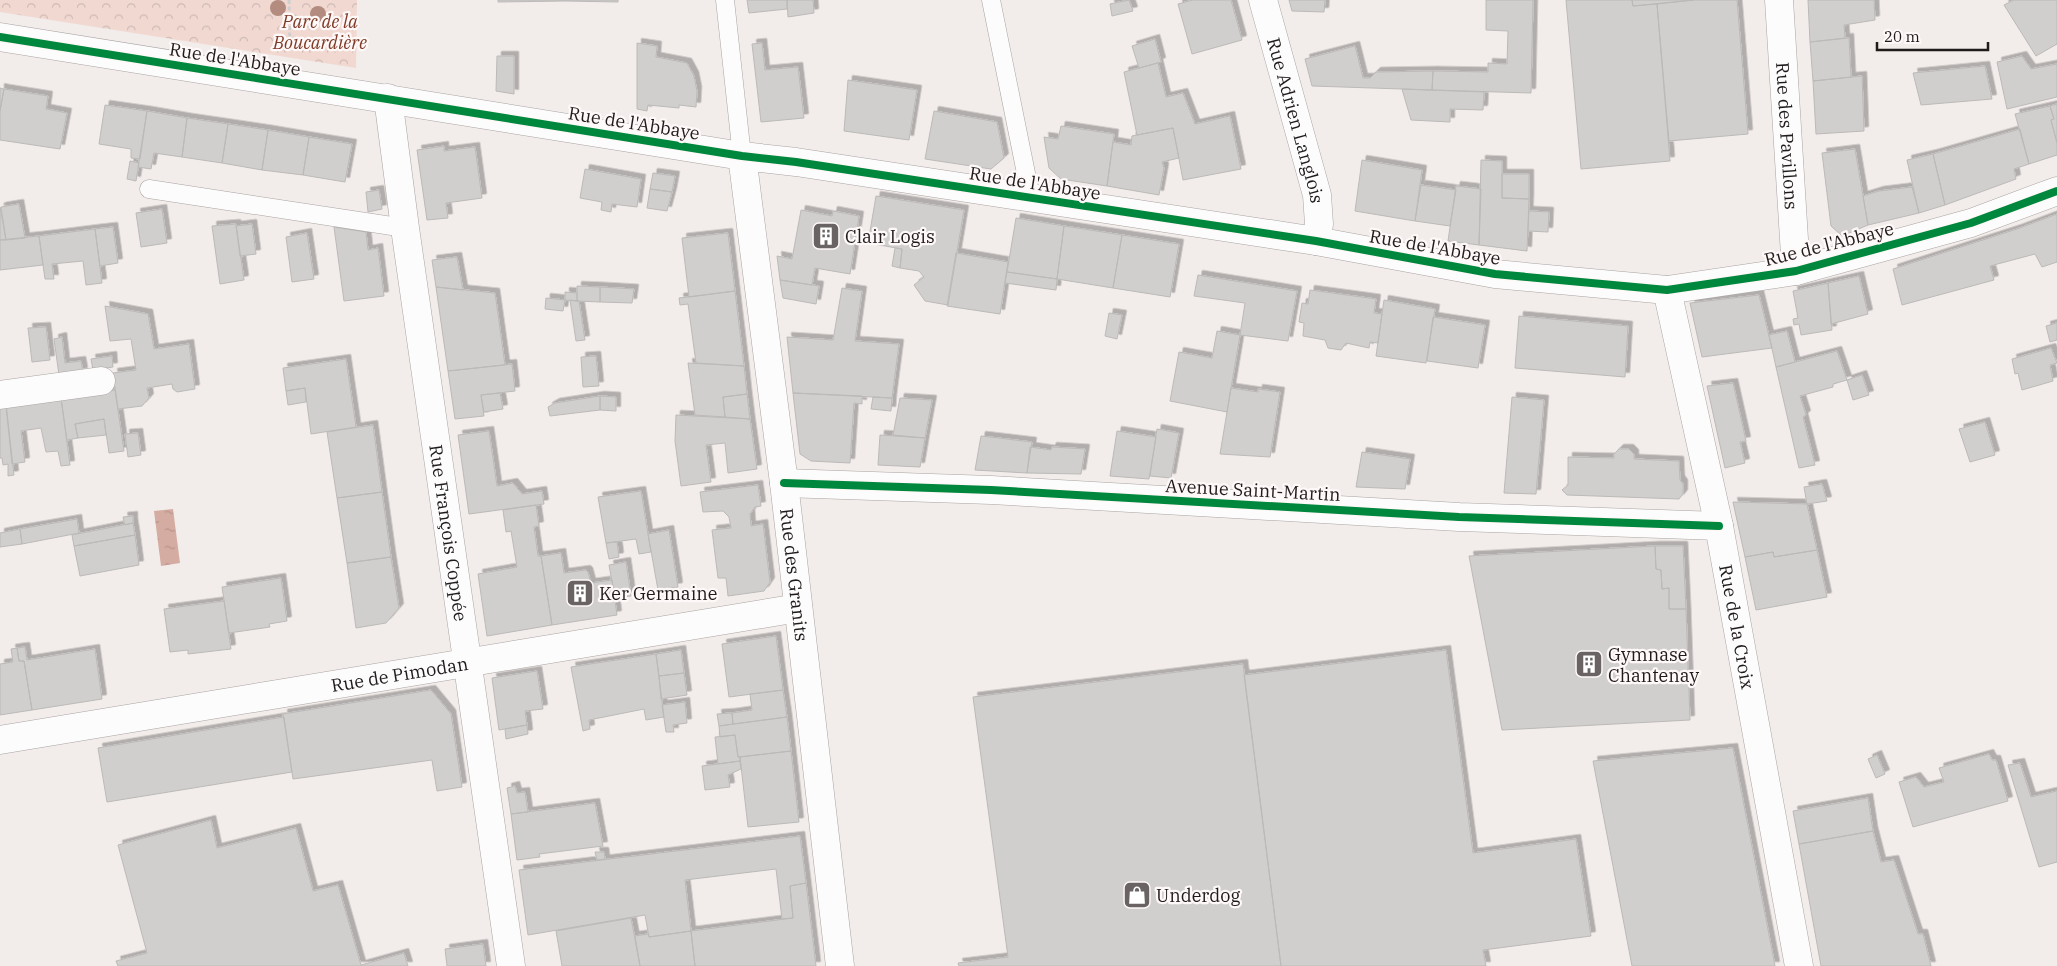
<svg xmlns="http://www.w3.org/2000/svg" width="2057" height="966" viewBox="0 0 2057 966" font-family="'IBM Plex Serif',serif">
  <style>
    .forest { fill: url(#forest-crowns) }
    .water { fill: url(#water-ripples) }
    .building { fill: #d0cfcd; stroke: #bbbab8; filter: url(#shadow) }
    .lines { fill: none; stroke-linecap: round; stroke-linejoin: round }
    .lane-casing { stroke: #a9a4a2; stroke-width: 19 }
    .street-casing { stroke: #a9a4a2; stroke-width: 29 }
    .path { stroke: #cfcecd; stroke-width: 3; stroke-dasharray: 4 2.5; stroke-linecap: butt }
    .lane { stroke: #fdfcfc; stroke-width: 18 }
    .street { stroke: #fdfcfc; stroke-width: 28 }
    .cycleway-casing { stroke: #fef9f8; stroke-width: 11 }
    .cycleway { stroke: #00873e; stroke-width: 8 }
    .tree { fill: #b38b7f }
    .labels { text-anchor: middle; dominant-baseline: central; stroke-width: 4.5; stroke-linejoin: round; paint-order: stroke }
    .park-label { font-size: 18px; font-style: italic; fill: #803b27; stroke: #fef9f8 }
    .street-label { font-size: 18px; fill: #1f1b1a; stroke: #fef9f8 }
    .poi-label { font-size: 18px; fill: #1f1b1a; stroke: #fef9f8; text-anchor: start }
  </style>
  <defs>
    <pattern id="forest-crowns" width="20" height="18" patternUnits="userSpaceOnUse" patternTransform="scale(1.25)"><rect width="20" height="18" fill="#f1d9d2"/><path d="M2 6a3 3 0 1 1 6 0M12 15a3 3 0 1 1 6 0" fill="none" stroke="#cebab4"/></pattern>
    <pattern id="water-ripples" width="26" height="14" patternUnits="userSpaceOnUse" patternTransform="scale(1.25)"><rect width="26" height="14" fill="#d5aca1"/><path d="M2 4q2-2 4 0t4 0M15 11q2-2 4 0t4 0" fill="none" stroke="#b6938a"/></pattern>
    <filter id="shadow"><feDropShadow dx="4.5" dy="-4.5" stdDeviation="0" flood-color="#0004"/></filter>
  </defs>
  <rect width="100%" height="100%" fill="#f2ecea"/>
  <path class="forest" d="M0,0H357L356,68L0,12Z"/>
  <path class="water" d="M173,509L180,563L161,566L154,511Z"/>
  <path class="building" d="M498,0H565V1L498,2Z
    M565,0H618V2L565,1Z
    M747,0H787V9L749,13Z
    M787,0H813L814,13L788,17Z
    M1129,0L1133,11L1112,16L1110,4Z
    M1193,0H1231L1242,40L1192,54L1178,4Z
    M1289,0H1325L1324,12L1292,11Z
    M1486,0H1533L1531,93L1432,90L1433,71L1488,72V63L1507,64L1508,31L1486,30Z
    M1566,0H1632L1633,6L1657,4L1670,161L1581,169Z
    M1632,0H1694L1633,6Z
    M1694,0H1737L1748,134L1669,141L1657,4Z
    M1808,0H1874L1875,20L1844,25L1845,38L1810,42Z
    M2014,0H2057V44L2036,56L2004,5Z
    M1849,38L1851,77L1813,81L1810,42Z
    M1155,39L1161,62L1139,68L1132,46Z
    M637,43L657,46L656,57L687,63L694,76L697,91L696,107L679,105V108L648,105L647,111L637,109Z
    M762,43L765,70L798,67L804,118L761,122L752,44Z
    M1355,46L1363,78H1370L1376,72L1433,71L1432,90L1312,86L1305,59Z
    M497,56H514V94L496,91Z
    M2022,56L2031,69L2057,64V97L2007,109L1997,62Z
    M1158,63L1166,97L1183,93L1195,124L1230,116L1241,169L1183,180L1173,128L1137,135L1124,72Z
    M1985,66L1992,99L1921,105L1913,73Z
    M1862,76L1864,131L1816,134L1813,81Z
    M848,80L917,90L909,140L844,131Z
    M0,88L4,89L0,111Z
    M4,89L48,96L46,109L67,113L60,149L0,140V111Z
    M1402,89L1484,92L1483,110L1450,109V122L1411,120Z
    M2057,104V143L2051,120L2054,119L2050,106Z
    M105,105L147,111L140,159L131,158V149L99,144Z
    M2050,106L2054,119L2051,120L2057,143V155L2029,164L2015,114Z
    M147,111L187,118L182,157L154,153L151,169L138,167Z
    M934,111L997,122L1004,158L991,169L925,159Z
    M187,118L228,124L222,163L182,157Z
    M228,124L268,130L262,170L222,163Z
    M1061,126L1114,134L1107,186L1061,179L1049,168L1044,137L1058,139Z
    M1173,128L1179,158L1162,162L1164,168L1159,195L1107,186L1113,142L1131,145L1132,136Z
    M2020,129L2029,164L2014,169L2016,179L1945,205L1933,154Z
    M268,130L309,137L303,175L262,170Z
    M309,137L352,144L345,182L303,175Z
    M444,146V151L475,147L482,198L446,203L448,218L427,220L417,150Z
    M1855,149L1868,225L1842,236L1831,226L1822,153Z
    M1933,154L1945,205L1919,213L1907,160Z
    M1362,160L1422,170L1415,221L1355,211Z
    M1481,160L1502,161V198L1529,199L1527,251L1479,245Z
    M130,161L139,163L136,181L127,179Z
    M585,169L641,179L637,207L612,204L611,212L601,210L602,202L580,198Z
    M653,173L675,176L672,192L650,189Z
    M1502,174H1529V199L1502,198Z
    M1421,185L1456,190L1450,226L1415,221Z
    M1456,186L1481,189L1479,245L1448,241Z
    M1912,187L1919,213L1868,225L1863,196L1879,191Z
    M650,189L672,192L667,211L647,208Z
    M379,190L382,209L368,212L366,192Z
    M876,196L964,210L948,305L925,301L914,285L924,277L919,271L900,268L902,249L868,243Z
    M19,204L25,238L6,240L1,207Z
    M0,207L6,240H0Z
    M162,209L167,243L141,247L136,213Z
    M801,210L832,216L833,211L859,216L850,274L815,268L812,285L780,280L777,256L792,259Z
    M1529,211L1549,212L1548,232L1528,231Z
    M2057,214V262L2042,267L2035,254L1990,266L1994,280L1902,305L1893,269L2017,229Z
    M1016,218L1064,226L1057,279L1007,272Z
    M236,224L244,280L220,284L212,226Z
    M252,224L256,254L240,256L236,226Z
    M1064,226L1122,235L1113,288L1057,279Z
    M113,227L118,263L100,266L95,229Z
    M334,227L366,232L368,250L378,248L384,296L344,301Z
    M95,229L102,283L86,285L83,261L52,264L54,279H45L39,236Z
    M307,233L314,279L292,282L286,237Z
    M728,233L735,291L689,297L682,238Z
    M1122,235L1179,244L1170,297L1113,288Z
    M39,236L43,265L0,270V240Z
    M895,248L902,249L900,268L892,266Z
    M956,253L1008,262L1000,314L947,306Z
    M457,257L463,290L436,287L432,260Z
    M1007,272L1057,279L1056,290L1005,283Z
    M1198,275L1297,291L1288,341L1240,335L1245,303L1194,296Z
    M1859,276L1868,314L1831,324L1828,283Z
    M780,280L819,286L816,304L783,298Z
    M1828,283L1832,330L1801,335L1799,324L1794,325L1793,319L1798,318L1793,291Z
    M577,286L600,287V302L577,301Z
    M436,287L495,293L505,365L448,371Z
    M600,287L634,289L632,303L600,302Z
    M842,288L862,291L855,341L899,344L892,398L793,393L787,337L833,340Z
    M1310,290L1376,299L1374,313L1382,314L1378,343L1370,342L1369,348L1346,343L1341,350L1328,348L1325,340L1303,336L1304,323L1299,322L1302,303L1308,304Z
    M735,291L744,366L696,363L688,304L680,305L679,298Z
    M565,292L577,293V301L565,300Z
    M1759,295L1772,348L1702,357L1690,303Z
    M546,298L565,300L563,311L545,309Z
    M570,300L579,301L585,340L576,341Z
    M1384,300L1435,309L1426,363L1376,356Z
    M105,306L148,314L154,349L189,344L195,389L177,392L173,389L172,384L147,388L149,398L142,406L118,409L113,373L136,370L131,339L110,341Z
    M1109,313L1122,315L1117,339L1105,336Z
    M1519,316L1628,326L1625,377L1515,368Z
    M1433,317L1485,325L1478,368L1427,361Z
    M2057,323V340L2050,342L2046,326Z
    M46,327L50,360L32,362L28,328Z
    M1217,331L1240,335L1227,412L1170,401L1179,352L1212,358Z
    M1787,331L1795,362L1776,367L1769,335Z
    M62,337L65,363L81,361L83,372L59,375L54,339Z
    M2051,348L2057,363L2050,365L2053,381L2022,390L2018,373L2015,374L2012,359Z
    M1837,351L1847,380L1833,384V387L1800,396L1806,415L1803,417L1815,465L1799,468L1776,367Z
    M112,356L113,367L93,370L91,359Z
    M596,356L599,386L583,387L581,357Z
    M346,359L356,427L311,434L305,388L286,391L283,368Z
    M688,363L744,366L747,394L723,397L725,417L695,415Z
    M512,364L515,391L481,395L484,416L455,419L448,371Z
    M1862,375L1869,395L1853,400L1847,380Z
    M1733,383L1746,441L1740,442L1745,463L1725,468L1707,386Z
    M305,388L306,402L288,405L286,391Z
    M1231,388L1258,392V389L1280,392L1270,457L1220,454Z
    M115,390L124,451L109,453L104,419L75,424L78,438L67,440L61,398Z
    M500,393L503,409L484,412L481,395Z
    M793,393L862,396V404L854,403L850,463L811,461L800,454Z
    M747,394L750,419L725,417L723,397Z
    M600,396V410L550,416L548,407L555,403Z
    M600,396L616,397V411L600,410Z
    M873,397L892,398L891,411L871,409Z
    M1512,397L1544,400L1536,494L1504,493Z
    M61,398L70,465L61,466L58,451L46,452L41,428L21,431L25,462L12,464L6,405Z
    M900,398L932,400L925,438L893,435Z
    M6,405L14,475L8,476V464L3,465L2,458H0V406Z
    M676,415L750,419L757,469L728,473L725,443L706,445L711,482L681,486L675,441Z
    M104,419L106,435L78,438L75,424Z
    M1985,422L1995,455L1970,462L1959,429Z
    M373,425L382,492L337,498L327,432Z
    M1157,429L1179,433L1171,478L1150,476Z
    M489,431L497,486L513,483L522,494L542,491L544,504L469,514L458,435Z
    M1117,431L1156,437L1149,479L1110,476Z
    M138,433L141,455L128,457L125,434Z
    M880,435L925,438L920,467L878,465Z
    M981,436L1032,442L1027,473L975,470Z
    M1030,447L1051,450L1052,447L1085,449L1081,474L1027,473Z
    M1619,449H1629L1634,454V459L1679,461L1680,480L1683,484V494L1679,499L1567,495L1562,490L1568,485V457L1614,458V454Z
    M1362,452L1410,459L1405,489L1356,487Z
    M1822,484L1827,501L1807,504L1804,487Z
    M758,485L761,506L755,507L750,514L751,526L763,524L770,582L764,591L728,596L726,578H718L712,530L731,528L729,517L723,511L703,512L700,492Z
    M641,491L651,552L639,554L636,539L606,543L598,497Z
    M382,492L391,557L347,563L337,498Z
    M1733,502L1807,504L1817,550L1774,557L1773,552L1745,557Z
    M536,505L539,526L534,527L538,556H541L552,625L487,636L478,574L517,567L511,531L506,532L503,510Z
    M133,516V523L125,525L123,517Z
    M77,519L79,533L22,544L20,529Z
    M133,523L135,535L74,546L72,535Z
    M20,529L22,544L0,547V533Z
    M669,530L678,587L658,590L648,534Z
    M135,535L139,565L80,576L74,546Z
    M617,542L619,557L609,559L606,543Z
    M1655,546L1656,569L1661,570L1662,589L1669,588V609H1686L1690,720L1502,730L1469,556Z
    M1655,546H1683L1686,609H1669V588L1662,589L1661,570L1656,569Z
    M1817,550L1827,597L1756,610L1745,557L1773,552L1774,557Z
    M561,553L564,573L586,570L588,572L591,583L612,580L617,615L552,625L541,556Z
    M391,557L399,608L386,623L356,628L347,563Z
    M626,562L631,596L615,598L609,565Z
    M281,578L287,621L269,624L270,627L229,633L222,587Z
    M224,601L231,649L188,654V650L170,652L164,609Z
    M776,636L783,690L729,697L722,644Z
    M25,647L27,660L95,649L102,699L32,710L24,661H19L17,648Z
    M17,648L19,661H24L32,710L0,715V664L13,662L11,649Z
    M681,650L684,673L659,676L656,654Z
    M1446,650L1473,853L1576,839L1591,936L1483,950L1486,966H1281L1244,675Z
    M656,654L664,717L646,720L644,709L589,720L590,729L583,731L571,667Z
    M1243,664L1281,966H959L958,963L1008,957L973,697Z
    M537,671L543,709L525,711L527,725L499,730L492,678Z
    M684,673L687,695L661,699L659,676Z
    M431,690L451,714L462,787L437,791L432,760L293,779L283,714Z
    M783,690L787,717L733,724L732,713L752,710L750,694Z
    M685,702L687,723L673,725L674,732H666L662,705Z
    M732,713L733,724L719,726L717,714Z
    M284,717L292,772L107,802L98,748Z
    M787,717L791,751L738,757L735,735L720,737L719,726Z
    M527,725L528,734L506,739L505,729Z
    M735,735L738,757H740V761L718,764L715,737Z
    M1733,748L1775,966H1632L1593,761Z
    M791,751L799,822L748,827L740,757Z
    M1989,754L1992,760H1996L2008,801L1913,827L1899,782L1916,777L1924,787L1944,782L1939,768Z
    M1877,755L1885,774L1876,778L1868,759Z
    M740,761L741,769L728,775L730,787L705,790L702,766Z
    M2020,763L2031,797L2057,791V862L2039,867L2008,765Z
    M515,786L517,793L525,792L528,812L511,814L507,788Z
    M1868,798L1873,831L1799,844L1793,811Z
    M595,803L603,846L539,854L540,857L517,860L511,814Z
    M211,820L217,848L296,828L313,891L338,885L361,965L404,953L408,966H118L116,961L147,953L118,845Z
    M1873,831L1881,862L1894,860L1918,934H1923L1931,966H1821L1799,844Z
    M800,836L806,883L790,886L793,918L782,919L776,869L685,880L691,931L649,937L645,915L528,935L519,870Z
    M595,852H604L605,859L597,860Z
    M806,883L816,966H695L691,931L793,918L790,886Z
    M631,918L640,966H562L556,931Z
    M691,931L695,966H640L635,936L648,934L649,937Z
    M483,944L486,966H447L445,949Z"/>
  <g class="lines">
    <g class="lane-casing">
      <path id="lane" d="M725,0L742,156
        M991,0L1031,198
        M149,189L405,228"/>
    </g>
    <g class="street-casing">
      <g id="street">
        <path id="s1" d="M1263,0L1317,195L1319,224L1316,241"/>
        <path id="s2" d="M1779,0L1796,271"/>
        <path d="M0,37L742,156L796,162L1316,241L1495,274L1667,290L1796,271L1971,223L2057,191"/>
        <path id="s3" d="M388,98L405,228L511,966"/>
        <path id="s4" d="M742,156L784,483L840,966"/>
        <path id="s5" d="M1667,290L1719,526L1799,966"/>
        <path d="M0,395L101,381"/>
        <path d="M784,483L991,490L1459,517L1719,526"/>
        <path id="s6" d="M0,740L798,608"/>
      </g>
    </g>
    <path class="path" d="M289,0L290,49"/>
    <use href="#lane" class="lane"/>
    <use href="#street" class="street"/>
    <g class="cycleway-casing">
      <path id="cycleway" d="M0,37L742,156L796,162L1316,241L1495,274L1667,290L1796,271L1971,223L2057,191
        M784,483L991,490L1459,517L1719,526"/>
    </g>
    <use href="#cycleway" class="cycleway"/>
  </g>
  <g class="tree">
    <circle cx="278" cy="8" r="8"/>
    <circle cx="318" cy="14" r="8"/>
  </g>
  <defs>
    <g id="building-square" transform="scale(1.4375)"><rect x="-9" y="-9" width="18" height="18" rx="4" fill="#696463" stroke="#fef9f8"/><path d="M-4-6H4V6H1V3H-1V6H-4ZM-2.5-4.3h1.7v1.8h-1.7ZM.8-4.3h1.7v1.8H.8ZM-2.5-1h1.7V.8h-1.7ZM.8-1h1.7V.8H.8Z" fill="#fff"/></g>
    <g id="shop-square" transform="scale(1.4375)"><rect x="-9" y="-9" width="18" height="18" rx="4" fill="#696463" stroke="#fef9f8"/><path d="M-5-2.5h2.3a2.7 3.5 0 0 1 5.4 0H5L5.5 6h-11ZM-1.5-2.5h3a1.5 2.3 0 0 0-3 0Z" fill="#fff"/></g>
  </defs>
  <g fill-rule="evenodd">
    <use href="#building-square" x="826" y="236"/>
    <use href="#building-square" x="580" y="593"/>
    <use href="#building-square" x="1589" y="664"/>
    <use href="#shop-square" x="1137" y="895"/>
  </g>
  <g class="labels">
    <g class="park-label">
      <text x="320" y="21">Parc de la<tspan x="320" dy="21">Boucardière</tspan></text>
    </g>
    <g class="street-label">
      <text transform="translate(235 59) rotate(9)">Rue de l'Abbaye</text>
      <text stroke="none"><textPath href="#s1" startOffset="125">Rue Adrien Langlois</textPath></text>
      <text transform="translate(634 123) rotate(9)">Rue de l'Abbaye</text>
      <text stroke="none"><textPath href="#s2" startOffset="136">Rue des Pavillons</textPath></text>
      <text transform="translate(1035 183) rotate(9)">Rue de l'Abbaye</text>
      <text transform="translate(1829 244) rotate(-14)">Rue de l'Abbaye</text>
      <text transform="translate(1435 247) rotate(10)">Rue de l'Abbaye</text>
      <text transform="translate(1253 490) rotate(3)">Avenue Saint-Martin</text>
      <text stroke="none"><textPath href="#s3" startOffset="439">Rue François Coppée</textPath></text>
      <text stroke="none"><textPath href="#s4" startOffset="422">Rue des Granits</textPath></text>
      <text stroke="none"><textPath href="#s5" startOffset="344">Rue de la Croix</textPath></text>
      <text stroke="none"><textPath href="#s6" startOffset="405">Rue de Pimodan</textPath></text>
    </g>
    <g class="poi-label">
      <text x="845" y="236">Clair Logis</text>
      <text x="599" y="593">Ker Germaine</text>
      <text x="1608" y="654">Gymnase<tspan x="1608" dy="21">Chantenay</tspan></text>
      <text x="1156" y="895">Underdog</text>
    </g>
  </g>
  <path d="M1877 42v8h111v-8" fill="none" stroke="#1f1b1a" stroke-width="2.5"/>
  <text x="1884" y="42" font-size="15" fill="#1f1b1a" stroke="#fef9f8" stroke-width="4" paint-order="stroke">20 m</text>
</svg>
